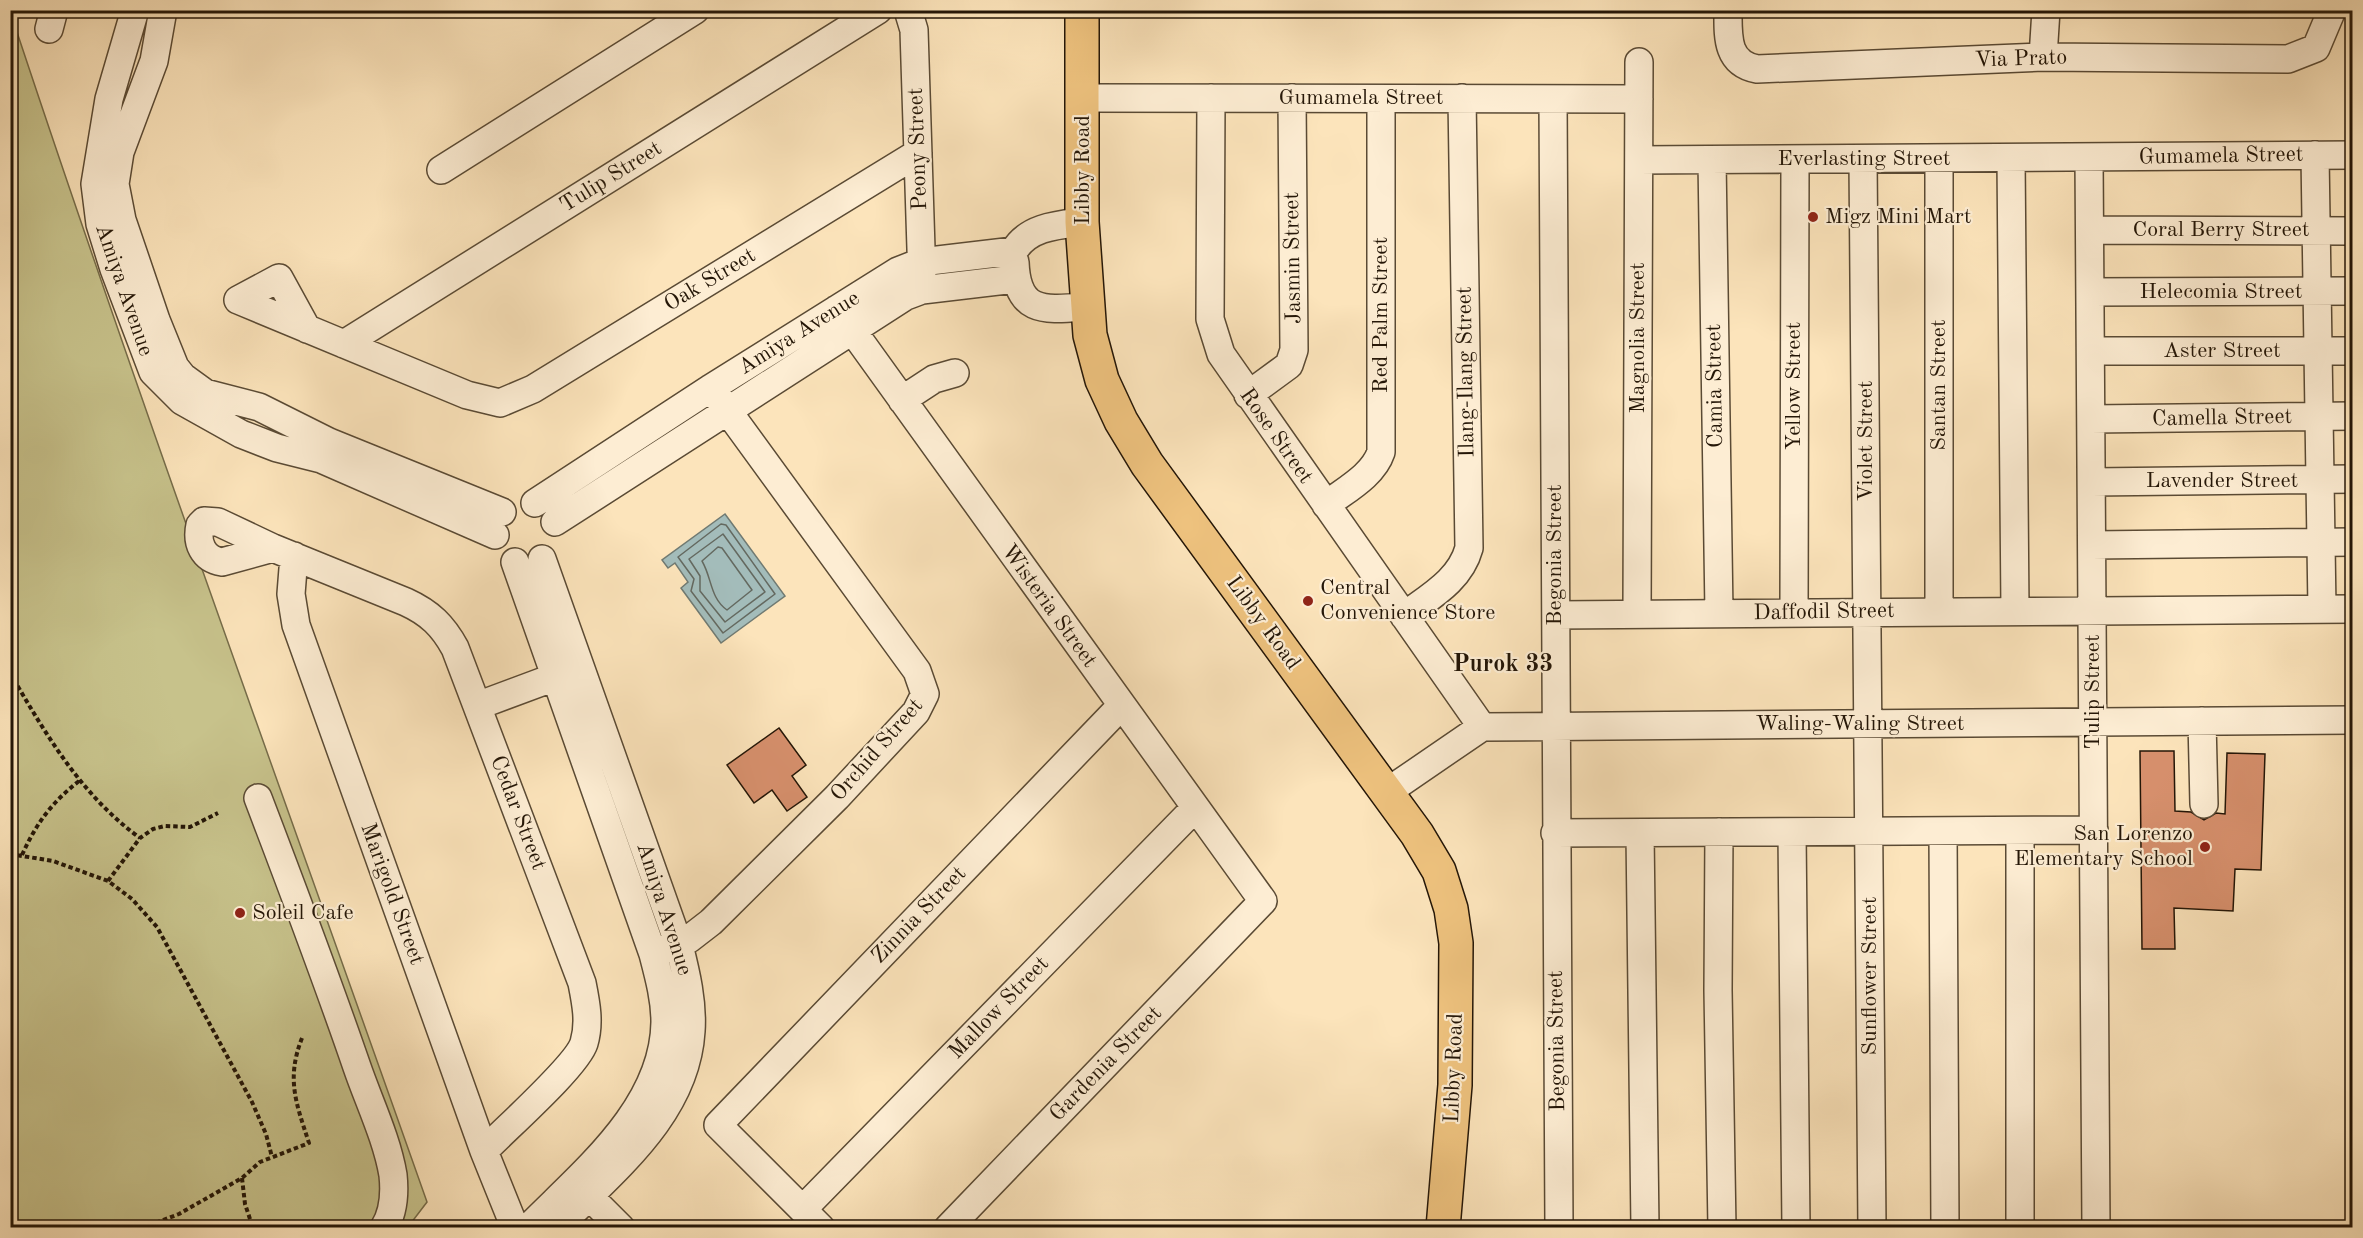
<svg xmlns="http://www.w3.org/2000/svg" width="2363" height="1238" viewBox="0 0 2363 1238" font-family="'Old Standard TT',serif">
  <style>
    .green { fill: #c7c28b; stroke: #766c49; stroke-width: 1.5 }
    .water { fill: #a3bcba; stroke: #707a72; stroke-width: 1.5 }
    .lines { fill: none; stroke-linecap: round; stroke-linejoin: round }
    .shore { stroke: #646960; stroke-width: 1.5 }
    .building { fill: #d7906d; stroke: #241607; stroke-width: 1.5 }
    .minor-casing { stroke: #5a4a34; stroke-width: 30 }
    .major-casing { stroke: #241607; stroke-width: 36 }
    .path { stroke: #241607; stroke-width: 4; stroke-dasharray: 4.5 3; stroke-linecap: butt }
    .minor { stroke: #fdedd3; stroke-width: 27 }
    .major { stroke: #eec27e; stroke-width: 33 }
    .poi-dot { fill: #8f2418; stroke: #fdedd3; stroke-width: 2 }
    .labels { text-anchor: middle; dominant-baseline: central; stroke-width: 4.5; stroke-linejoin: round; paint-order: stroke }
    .street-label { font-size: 22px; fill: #241607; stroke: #fdedd3 }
    .poi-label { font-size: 22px; fill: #241607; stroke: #fdedd3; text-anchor: start }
    .neighbourhood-label { font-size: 24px; font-weight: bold; fill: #241607; stroke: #fdedd3 }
  </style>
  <rect width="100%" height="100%" fill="#fce4bb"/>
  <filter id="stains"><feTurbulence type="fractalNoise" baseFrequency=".00333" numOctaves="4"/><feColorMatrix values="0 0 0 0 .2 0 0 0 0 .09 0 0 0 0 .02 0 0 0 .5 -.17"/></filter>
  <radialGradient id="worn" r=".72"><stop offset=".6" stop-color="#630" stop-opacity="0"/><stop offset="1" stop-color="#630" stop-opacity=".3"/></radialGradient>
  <path class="green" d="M10,11C142,410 287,805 427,1202L408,1227H11Z"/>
  <path class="water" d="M725,514L785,596L721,643L681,588L688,582L675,563L668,568L662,560Z"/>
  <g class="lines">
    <path class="shore" d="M721,524L726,525L775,594L723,633L691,591L694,579L678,557Z
      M723,534L765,592L725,622L700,591V576L689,559Z
      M718,547L722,548L752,590L727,610C710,598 712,578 702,561Z"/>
  </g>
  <path class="building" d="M779,728L806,765L792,776L807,797L787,811L772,790L754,803L727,765Z
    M2140,751H2174L2175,811L2191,812L2204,820L2216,813L2225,814L2227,753L2265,754L2261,870L2235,869L2233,911L2174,908L2175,949H2142Z"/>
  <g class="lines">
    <g class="minor-casing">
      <path id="minor" d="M135,10L109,99L95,184L100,224L114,269L153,372L182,401L241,434L277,448L321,459L495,535
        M163,10L154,61L120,152L115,184L122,220L156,320L175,367L183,377L205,393L259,407L329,442L502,512
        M908,10L914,30L922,280
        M1728,10C1728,36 1726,63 1757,69L2043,57L2288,59L2316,48L2332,10
        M49,29L54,10
        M2043,57L2046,10
        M1082,98L1639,99
        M1211,98L1210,319L1221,354L1482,727
        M1553,99L1559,1228
        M2315,155L2322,609
        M2089,157L2096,1228
        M1939,158V611
        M2011,158L2015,610
        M1863,159L1872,1228
        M1639,160L2352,155
        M1712,160L1719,613
        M441,170L695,10
        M2090,230L2352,231
        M1014,251C1028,227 1057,225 1082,222
        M1015,262C1017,314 1044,310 1086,307
        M2090,292L2352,291
        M238,300L467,395L500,403L533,389L918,153
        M238,300L279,278L307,329
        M837,309L1263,901L948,1228
        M344,344L878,10
        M2091,351H2352
        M1248,395L1289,365L1294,350L1292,98
        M902,400L934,379L955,373
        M2091,419L2352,416
        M2092,482L2352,479
        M535,503L711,388L898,271L921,262L1014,251
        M1326,505C1345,490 1373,476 1381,452V99
        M555,522L906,296L922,290L1015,279
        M2092,545L2352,542
        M273,548L222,562C203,559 196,543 200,525L204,521L218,522L273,548L406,602C430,613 443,626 455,648L582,983C586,1003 590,1023 584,1043C577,1066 504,1130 484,1151
        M294,556L291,594L296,625L484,1151L515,1228
        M542,559L679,945C686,973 693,1002 691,1031C686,1116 611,1172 557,1228
        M515,562L653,954C659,977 665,999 665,1022C664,1108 583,1172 528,1228
        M1794,612L1795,159
        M1637,614L1639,62
        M1556,615L2352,609
        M1404,616C1429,597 1460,581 1469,548L1462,98
        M477,706L571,671
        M2202,721L2204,804
        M1387,792L1482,727L2352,720
        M258,798C292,887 326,977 357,1067C369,1102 387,1139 393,1175C395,1194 394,1212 384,1228
        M1943,831L1945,1228
        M1719,832L1718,990L1722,1228
        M1792,832L1796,1228
        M1555,833L2094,830
        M1640,833L1645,1228
        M653,954L689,939L711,922L837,797L916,712L925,694L917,671L711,388
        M575,1182L621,1228
        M803,1209L1195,808
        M821,1228L718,1125L1121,706
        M2020,1228V831"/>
    </g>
    <g class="major-casing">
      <path id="major" d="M1082,10V222L1090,335L1102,380L1121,421L1147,464L1417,834L1439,871L1451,909L1456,943L1455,1085L1443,1228"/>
    </g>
    <path class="path" d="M10,673C47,736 81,795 140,838
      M10,854L53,861L108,881L132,899L157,927L252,1102L266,1134L272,1157
      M22,855C36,824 51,803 79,781
      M108,881L140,838L153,829L165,826L190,827L218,813
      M242,1178L245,1204L253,1228
      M142,1228L179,1214L242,1178L260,1162L309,1143C296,1103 286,1079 302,1038"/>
    <use href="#minor" class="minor"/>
    <use href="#major" class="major"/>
  </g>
  <g class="poi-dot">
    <circle cx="1813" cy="217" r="6"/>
    <circle cx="1308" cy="601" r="6"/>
    <circle cx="2205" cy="847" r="6"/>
    <circle cx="240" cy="913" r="6"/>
  </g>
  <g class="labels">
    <g class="street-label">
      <text transform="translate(2021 59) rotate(-2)">Via Prato</text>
      <text x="1361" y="98">Gumamela Street</text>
      <text transform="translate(918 149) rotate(-92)">Peony Street</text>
      <text transform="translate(2221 156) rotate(-1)">Gumamela Street</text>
      <text x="1864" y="159">Everlasting Street</text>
      <text transform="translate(1083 170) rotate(-90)">Libby Road</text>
      <text transform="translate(611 177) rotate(-32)">Tulip Street</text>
      <text x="2221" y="230">Coral Berry Street</text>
      <text transform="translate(1293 258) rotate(-91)">Jasmin Street</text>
      <text transform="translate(710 280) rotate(-31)">Oak Street</text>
      <text transform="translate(124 290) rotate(71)">Amiya Avenue</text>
      <text x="2221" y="292">Helecomia Street</text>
      <text transform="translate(1381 315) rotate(-90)">Red Palm Street</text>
      <text transform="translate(799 333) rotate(-32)">Amiya Avenue</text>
      <text transform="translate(1638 338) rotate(-90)">Magnolia Street</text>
      <text x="2222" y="351">Aster Street</text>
      <text transform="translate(1466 372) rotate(-91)">Ilang-Ilang Street</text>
      <text transform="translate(1939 385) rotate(-90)">Santan Street</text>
      <text transform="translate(1715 386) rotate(-91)">Camia Street</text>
      <text transform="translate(1794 386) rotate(-90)">Yellow Street</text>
      <text transform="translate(2222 418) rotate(-1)">Camella Street</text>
      <text transform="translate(1276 436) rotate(55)">Rose Street</text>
      <text transform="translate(1866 441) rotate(-90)">Violet Street</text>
      <text x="2222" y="481">Lavender Street</text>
      <text transform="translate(1555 555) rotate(-90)">Begonia Street</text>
      <text transform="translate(1049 606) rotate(54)">Wisteria Street</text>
      <text transform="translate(1824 612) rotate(-1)">Daffodil Street</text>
      <text transform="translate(1263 623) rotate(54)">Libby Road</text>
      <text transform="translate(2093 692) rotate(-90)">Tulip Street</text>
      <text x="1860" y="724">Waling-Waling Street</text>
      <text transform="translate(877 750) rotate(-49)">Orchid Street</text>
      <text transform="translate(518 813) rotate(69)">Cedar Street</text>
      <text transform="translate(392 894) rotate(70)">Marigold Street</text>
      <text transform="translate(664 909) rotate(72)">Amiya Avenue</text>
      <text transform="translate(919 915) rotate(-46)">Zinnia Street</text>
      <text transform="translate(1870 976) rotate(-90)">Sunflower Street</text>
      <text transform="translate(999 1008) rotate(-46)">Mallow Street</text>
      <text transform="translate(1557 1041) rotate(-91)">Begonia Street</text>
      <text transform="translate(1106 1064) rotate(-46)">Gardenia Street</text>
      <text transform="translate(1454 1068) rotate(-88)">Libby Road</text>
    </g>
    <g class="poi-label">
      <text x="1825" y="217">Migz Mini Mart</text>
      <text x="1320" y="588">Central<tspan x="1320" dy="25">Convenience Store</tspan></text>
      <text x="2193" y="834" text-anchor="end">San Lorenzo<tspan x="2193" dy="25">Elementary School</tspan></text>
      <text x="252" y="913">Soleil Cafe</text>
    </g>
    <g class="neighbourhood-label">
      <text x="1503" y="665">Purok 33</text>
    </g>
  </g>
  <rect width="2363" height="1238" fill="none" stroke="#fce4bb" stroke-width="36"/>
  <rect x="12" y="12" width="2339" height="1214" fill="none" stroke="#241607" stroke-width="3"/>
  <rect x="18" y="18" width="2327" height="1202" fill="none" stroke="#241607" stroke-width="1.5"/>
  <rect width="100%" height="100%" filter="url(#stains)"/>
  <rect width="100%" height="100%" fill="url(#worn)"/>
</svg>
